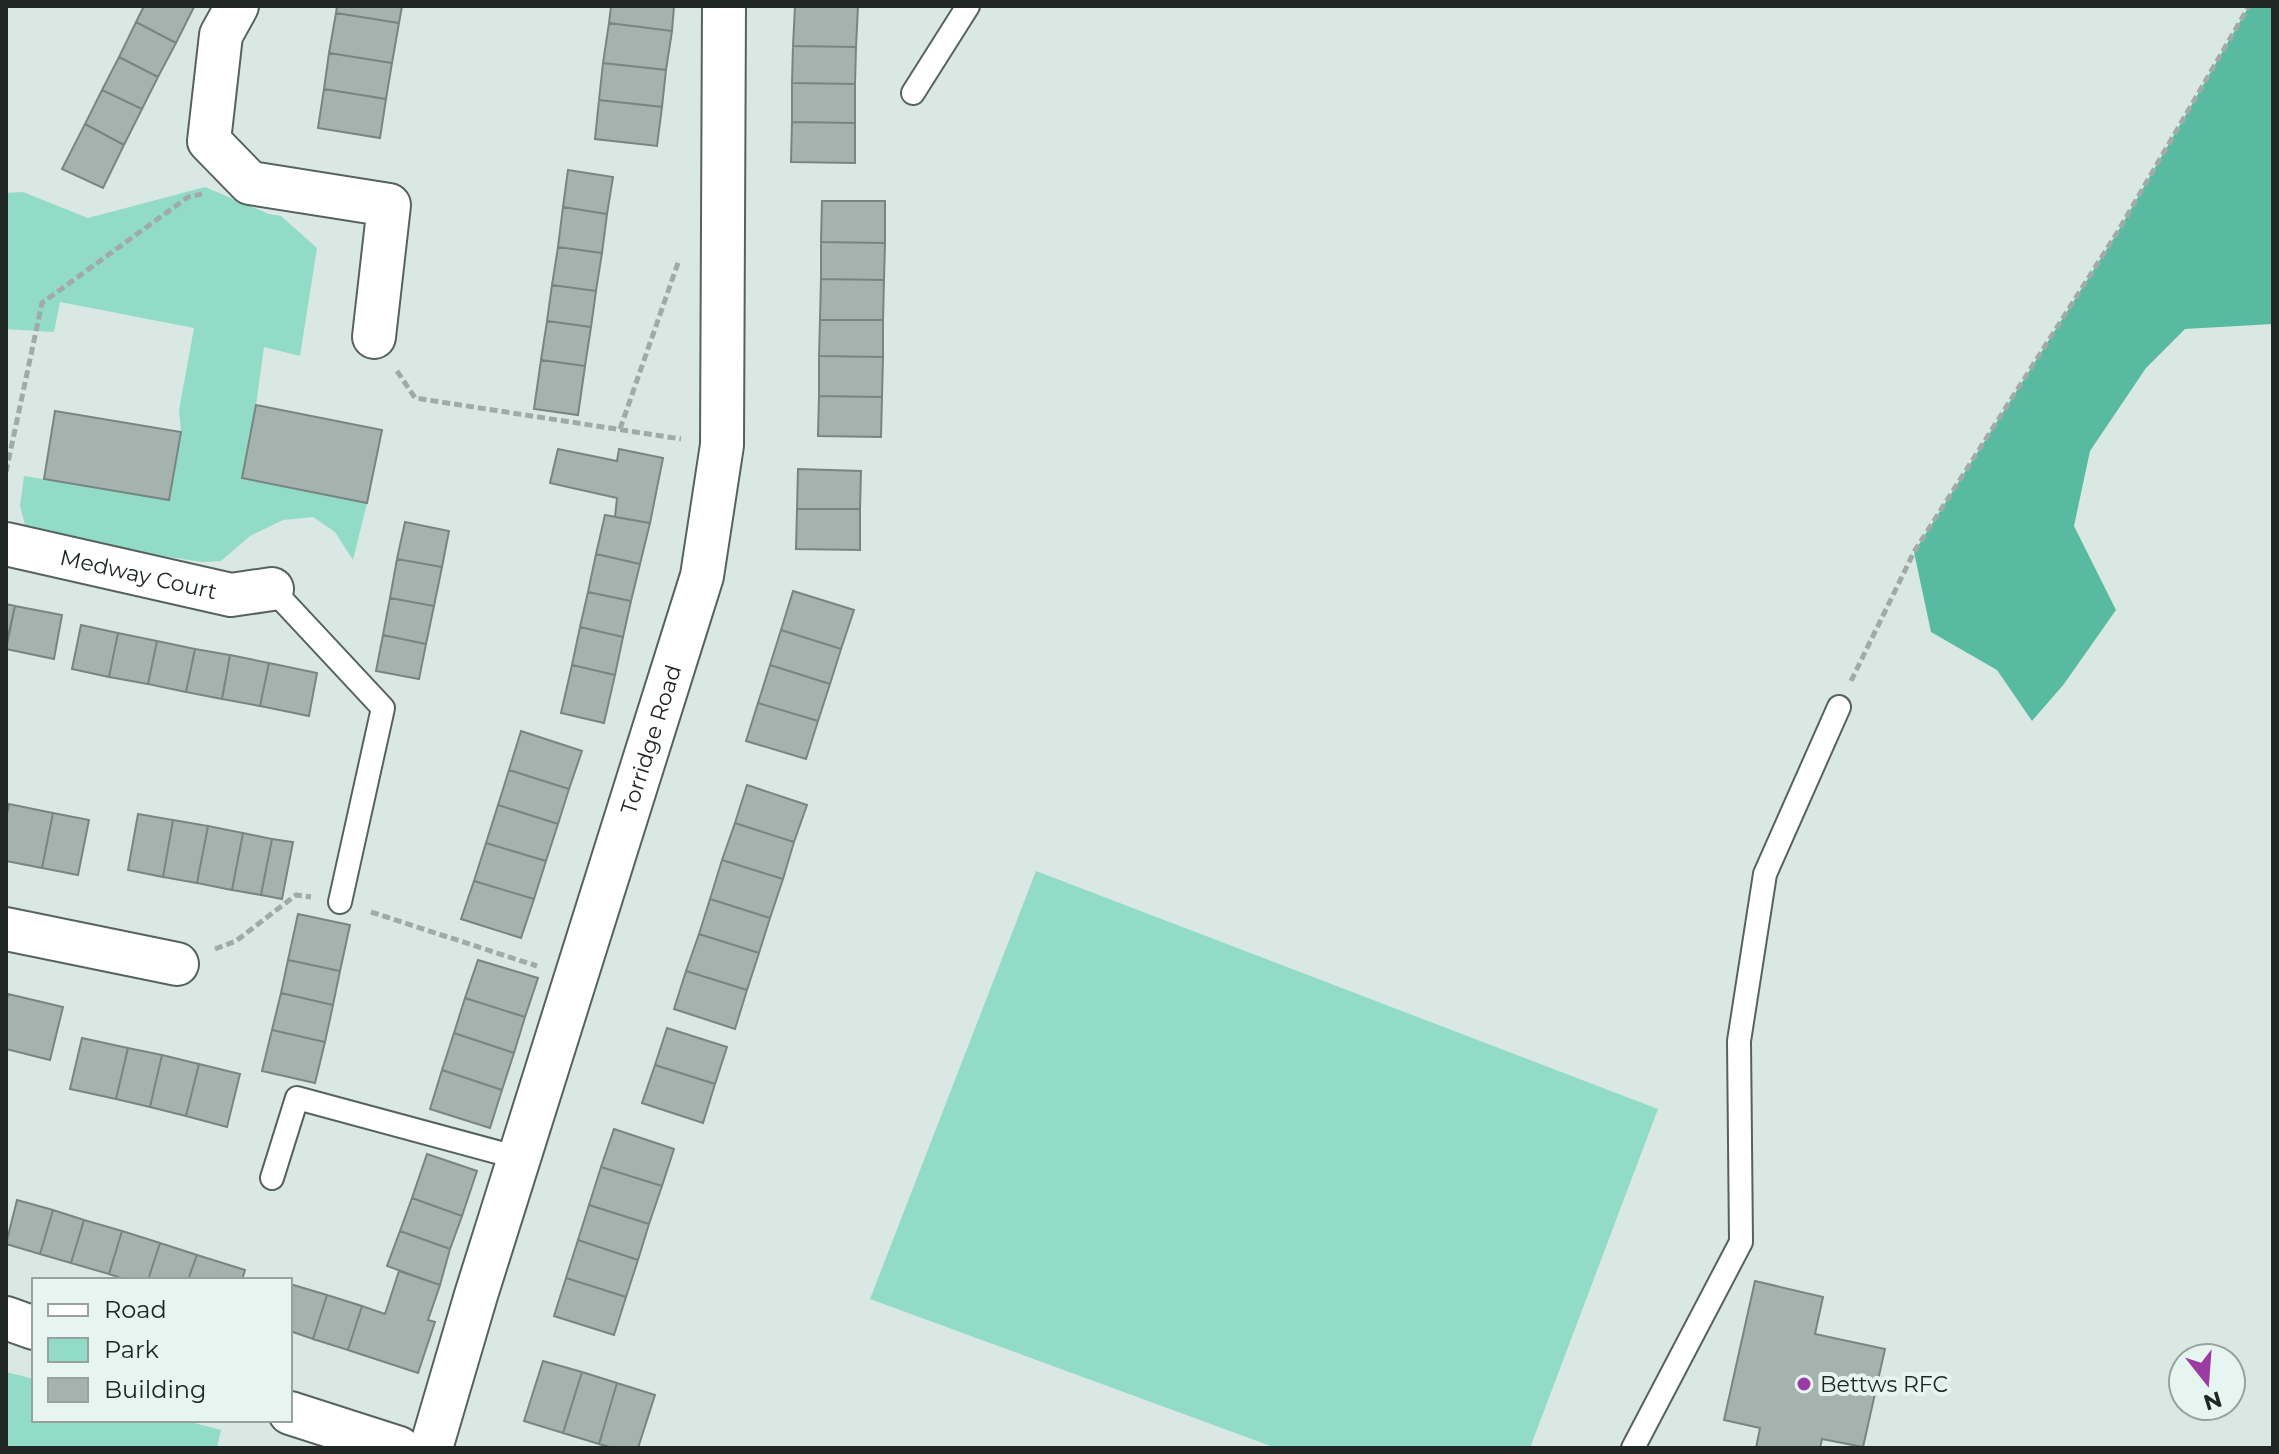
<svg xmlns="http://www.w3.org/2000/svg" width="2279" height="1454" viewBox="0 0 2279 1454" font-family="Montserrat,sans-serif">
  <style>
    .green { fill: #92dcc7 }
    .forest { fill: #58bba1 }
    .building { fill: #a5b3af; stroke: #788580; stroke-width: 2 }
    .lines { fill: none; stroke-linecap: round; stroke-linejoin: round }
    .service-casing { stroke: #56625e; stroke-width: 26 }
    .minor-casing { stroke: #56625e; stroke-width: 46 }
    .path { stroke: #a0aba7; stroke-width: 5; stroke-dasharray: 8 4; stroke-linecap: butt }
    .service { stroke: #fff; stroke-width: 22 }
    .minor { stroke: #fff; stroke-width: 42 }
    .poi-dot { fill: #9b3ca4; stroke: #e7f5f0; stroke-width: 3 }
    .labels { text-anchor: middle; dominant-baseline: central; stroke-width: 8; stroke-linejoin: round; paint-order: stroke }
    .street-label { font-size: 22px; fill: #202624; stroke: #e7f5f0 }
    .poi-label { font-size: 22px; fill: #202624; stroke: #e7f5f0; text-anchor: start }
  </style>
  <rect width="100%" height="100%" fill="#dae8e3"/>
  <path class="green" d="M205,187L269,214L281,216L317,248L300,356L264,347L256,405L242,478L367,503L353,560L335,532L313,517L283,520L250,536L221,561L202,562L66,541L26,529L20,506L24,476L169,500L181,432L179,410L194,328L60,302L54,332L6,329V193L23,192L88,218Z
    M1036,871L1658,1109L1530,1448H1276L870,1299Z
    M6,1372L34,1379V1420H183L221,1430L217,1448H6Z"/>
  <path class="forest" d="M2249,6H2273V324L2185,329L2146,368L2090,451L2074,526L2116,610L2064,684L2032,721L1997,670L1931,632L1914,552L2117,233Z"/>
  <path class="building" d="M144,6H192L194,7L176,43L136,22Z
    M337,6H402L399,23L336,13Z
    M611,6H674L672,31L609,23Z
    M795,6H858L856,47L793,46Z
    M336,13L399,23L392,63L329,53Z
    M136,22L176,43L158,77L119,57Z
    M609,23L672,31L666,70L603,63Z
    M793,46L856,47L855,84L792,83Z
    M329,53L392,63L386,99L324,89Z
    M119,57L158,77L142,109L102,90Z
    M603,63L666,70L662,107L599,100Z
    M792,83L855,84V123L792,122Z
    M324,89L386,99L380,138L318,128Z
    M102,90L142,109L124,145L85,124Z
    M599,100L662,107L657,146L595,139Z
    M792,122L855,123V163L791,162Z
    M85,124L124,145L103,188L62,169Z
    M568,170L613,177L607,214L563,207Z
    M822,201H885V243L821,242Z
    M563,207L607,214L602,253L558,247Z
    M821,242L885,243L884,280L821,279Z
    M558,247L602,253L596,291L552,285Z
    M821,279L884,280L883,320H820Z
    M552,285L596,291L591,327L547,321Z
    M820,320H883V357L819,356Z
    M547,321L591,327L585,366L541,360Z
    M819,356L883,357L882,397L819,396Z
    M541,360L585,366L578,415L534,409Z
    M819,396L882,397L881,437L818,436Z
    M256,405L382,430L367,503L242,478Z
    M55,411L181,432L169,500L44,479Z
    M558,449L617,461L619,449L663,458L650,523L615,517L617,498L550,483Z
    M798,469L861,471L860,509H797Z
    M797,509H860V550L796,549Z
    M605,515L650,523L640,564L596,554Z
    M405,522L449,531L442,567L397,559Z
    M596,554L640,564L631,601L588,592Z
    M397,559L442,567L434,606L390,598Z
    M793,591L854,610L841,649L781,630Z
    M588,592L631,601L623,637L580,627Z
    M390,598L434,606L426,644L383,635Z
    M6,604L15,606L6,645Z
    M15,606L62,615L54,659L6,649Z
    M81,625L118,633L109,677L72,669Z
    M580,627L623,637L615,675L572,665Z
    M781,630L841,649L830,684L770,665Z
    M118,633L157,641L148,684L109,677Z
    M383,635L426,644L419,679L376,671Z
    M157,641L195,649L186,692L148,684Z
    M195,649L230,655L222,699L186,692Z
    M230,655L269,663L260,706L222,699Z
    M269,663L317,673L309,716L260,706Z
    M572,665L615,675L604,723L561,713Z
    M770,665L830,684L818,721L758,703Z
    M758,703L818,721L806,759L746,741Z
    M521,731L582,751L569,789L509,770Z
    M509,770L569,789L558,824L498,805Z
    M747,785L807,805L794,842L735,823Z
    M9,804L53,813L42,868L6,861V818Z
    M498,805L558,824L546,861L486,843Z
    M53,813L89,820L78,875L42,868Z
    M138,814L173,820L163,877L128,870Z
    M173,820L208,826L197,883L163,877Z
    M735,823L794,842L783,879L722,860Z
    M208,826L243,833L232,890L197,883Z
    M243,833L272,839L261,895L232,890Z
    M272,839L293,842L282,899L261,895Z
    M486,843L546,861L534,899L474,881Z
    M722,860L783,879L770,918L710,899Z
    M474,881L534,899L521,938L461,919Z
    M710,899L770,918L759,953L699,934Z
    M298,914L350,925L340,971L288,960Z
    M699,934L759,953L747,990L686,971Z
    M288,960L340,971L333,1005L281,993Z
    M478,960L538,978L525,1017L465,998Z
    M686,971L747,990L735,1029L674,1009Z
    M281,993L333,1005L325,1042L272,1030Z
    M8,994L63,1007L50,1060L6,1049V1003Z
    M465,998L525,1017L514,1053L454,1033Z
    M667,1028L727,1047L715,1084L655,1065Z
    M272,1030L325,1042L315,1083L262,1071Z
    M454,1033L514,1053L502,1090L442,1070Z
    M82,1038L128,1048L116,1099L70,1089Z
    M128,1048L162,1055L150,1107L116,1099Z
    M162,1055L199,1064L186,1116L150,1107Z
    M199,1064L240,1074L227,1127L186,1116Z
    M655,1065L715,1084L703,1123L642,1103Z
    M442,1070L502,1090L490,1128L430,1109Z
    M614,1129L674,1149L662,1186L601,1167Z
    M427,1154L477,1171L462,1216L412,1198Z
    M601,1167L662,1186L649,1224L589,1205Z
    M412,1198L462,1216L450,1249L400,1231Z
    M17,1200L53,1210L40,1254L6,1244Z
    M589,1205L649,1224L638,1260L578,1240Z
    M53,1210L84,1220L71,1263L40,1254Z
    M84,1220L122,1231L109,1274L71,1263Z
    M122,1231L160,1243L148,1280H127L109,1274Z
    M400,1231L450,1249L440,1285L387,1266Z
    M578,1240L638,1260L626,1297L566,1278Z
    M160,1243L197,1255L188,1280H148Z
    M197,1255L245,1270L242,1280H188Z
    M399,1271L440,1285L428,1320L435,1322L418,1373L348,1350L362,1306L385,1314Z
    M566,1278L626,1297L614,1335L554,1316Z
    M1755,1281L1823,1297L1815,1334L1885,1349L1863,1447L1822,1439L1820,1448H1756L1760,1428L1724,1420Z
    M290,1284L327,1295L313,1339L290,1331Z
    M327,1295L362,1306L348,1350L313,1339Z
    M543,1361L582,1372L563,1433L524,1421Z
    M582,1372L617,1383L599,1444L563,1433Z
    M617,1383L655,1395L638,1448H613L599,1444Z"/>
  <g class="lines">
    <g class="service-casing">
      <path id="service" d="M913,93L968,6
        M272,589L383,708L340,902
        M272,1178L297,1098L519,1158
        M1633,1448L1741,1242L1739,1041L1765,874L1839,707"/>
    </g>
    <g class="minor-casing">
      <g id="minor">
        <path d="M237,6L221,35L209,141L250,183L389,205L374,337"/>
        <path id="s1" d="M6,544L231,595L272,589"/>
        <path d="M6,929L177,964"/>
        <path d="M6,1318L34,1328"/>
        <path d="M290,1413L399,1448"/>
        <path id="s2" d="M431,1448L476,1295L702,576L722,445L724,6"/>
      </g>
    </g>
    <path class="path" d="M397,371L415,398L681,439
      M620,429L679,260
      M6,472L42,303L188,197L202,194
      M1851,681L1914,552L2117,233L2249,6
      M371,912L537,966
      M215,949L236,941L296,895L311,897"/>
    <use href="#service" class="service"/>
    <use href="#minor" class="minor"/>
  </g>
  <circle class="poi-dot" cx="1804" cy="1384" r="8"/>
  <g class="labels">
    <g class="street-label">
      <text stroke="none"><textPath href="#s1" startOffset="136">Medway Court</textPath></text>
      <text stroke="none"><textPath href="#s2" startOffset="742">Torridge Road</textPath></text>
    </g>
    <g class="poi-label">
      <text x="1820" y="1384">Bettws RFC</text>
    </g>
  </g>
  <rect width="2279" height="1454" fill="none" stroke="#202624" stroke-width="16"/>
  <rect x="32" y="1278" width="260" height="144" fill="#e7f5f0" stroke="#97a29e" stroke-width="2"/>
  <rect x="48" y="1304" width="40" height="12" fill="#ffffff" stroke="#97a29e" stroke-width="2"/>
  <text x="104" y="1318" font-size="24" fill="#202624">Road</text>
  <rect x="48" y="1338" width="40" height="24" fill="#92dcc7" stroke="#97a29e" stroke-width="2"/>
  <text x="104" y="1358" font-size="24" fill="#202624">Park</text>
  <rect x="48" y="1378" width="40" height="24" fill="#a5b3af" stroke="#97a29e" stroke-width="2"/>
  <text x="104" y="1398" font-size="24" fill="#202624">Building</text>
  <g transform="translate(2207 1382) rotate(163)"><circle r="38" fill="#e7f5f0" stroke="#97a29e" stroke-width="2"/>
  <path d="M0-6L14 30L0 20L-14 30Z" fill="#9b3ca4"/>
  <text y="-12" font-size="22" font-weight="bold" text-anchor="middle" fill="#202624">N</text>
  </g>
</svg>
